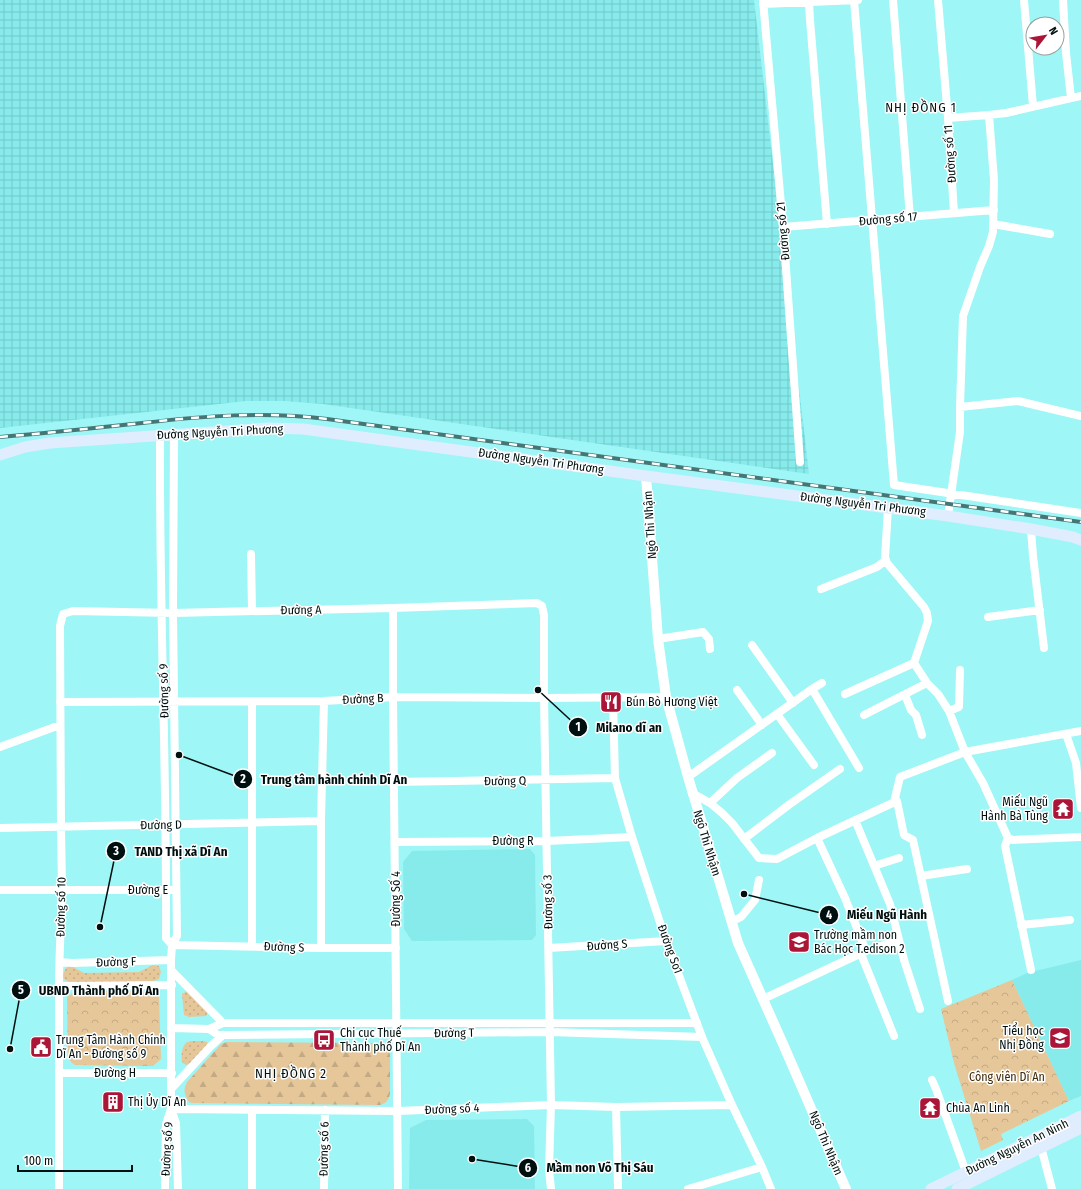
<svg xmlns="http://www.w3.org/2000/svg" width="1081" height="1189" viewBox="0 0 1081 1189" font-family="'Fira Sans Condensed',sans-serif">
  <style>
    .built { fill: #87ebec }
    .industrial { fill: url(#industrial-grid) }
    .grass { fill: url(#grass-dots) }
    .forest { fill: url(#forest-firs) }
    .park { fill: url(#park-crowns) }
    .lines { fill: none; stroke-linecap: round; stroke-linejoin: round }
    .minor { stroke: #fff; stroke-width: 8 }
    .tertiary { stroke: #fff; stroke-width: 10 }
    .secondary { stroke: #e0edfe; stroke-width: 11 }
    .rail-casing { stroke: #467575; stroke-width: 4 }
    .rail { stroke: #fff; stroke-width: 2.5; stroke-dasharray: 8; stroke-linecap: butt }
    .labels { text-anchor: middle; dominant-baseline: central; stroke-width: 3; stroke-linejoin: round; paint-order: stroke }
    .street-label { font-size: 12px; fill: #001010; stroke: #fff }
    .poi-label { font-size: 12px; fill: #001010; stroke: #fff; text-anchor: start }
    .park-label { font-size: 12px; fill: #3e2a09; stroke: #fff }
    .neighbourhood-label { font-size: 13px; letter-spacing: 1px; fill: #001010; stroke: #fff }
    .leader { fill: none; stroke: #001010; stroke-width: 1.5 }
    .callout-dot { fill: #001010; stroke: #fff; stroke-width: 1.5 }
    .mark-label { font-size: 12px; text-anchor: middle; font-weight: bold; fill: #fff }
    .callout-label { font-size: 13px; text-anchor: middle; font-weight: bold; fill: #001010; stroke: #fff; stroke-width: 3; stroke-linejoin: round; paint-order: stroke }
  </style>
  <defs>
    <pattern id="industrial-grid" width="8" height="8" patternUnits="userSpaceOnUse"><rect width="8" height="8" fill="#87ebec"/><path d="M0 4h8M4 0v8" fill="none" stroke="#73c8c9"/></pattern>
    <pattern id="grass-dots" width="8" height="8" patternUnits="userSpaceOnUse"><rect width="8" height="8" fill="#e6c79a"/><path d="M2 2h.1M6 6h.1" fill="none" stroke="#c4aa84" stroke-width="1.8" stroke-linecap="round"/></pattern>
    <pattern id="forest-firs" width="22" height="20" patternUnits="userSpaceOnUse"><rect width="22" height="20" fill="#e6c79a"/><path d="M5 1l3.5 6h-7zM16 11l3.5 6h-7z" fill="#c4aa84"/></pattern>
    <pattern id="park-crowns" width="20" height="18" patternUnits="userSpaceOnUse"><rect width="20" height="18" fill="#e6c79a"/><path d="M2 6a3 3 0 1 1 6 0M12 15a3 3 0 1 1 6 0" fill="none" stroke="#c4aa84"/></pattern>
  </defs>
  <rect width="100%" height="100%" fill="#9ef6f6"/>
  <path class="built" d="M530,849L535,855L536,935L532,940L412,941L404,929L403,862L412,851Z
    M1081,960V1096L1069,1101L1012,980L1027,973Z
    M527,1119L534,1126L535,1189H409L410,1128L426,1120Z"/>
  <path class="industrial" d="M0,0H754L809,474L323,404L284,401H246L0,428Z"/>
  <path class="grass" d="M153,965L159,966L161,972L159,979L154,981C143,981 70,985 65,980C61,976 65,969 68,966L73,967L84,973L139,972Z
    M187,991L208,1012L206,1016L189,1017L184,1015L183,1005L182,994Z
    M191,1041H204L207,1042L208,1046L190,1064C187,1065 185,1065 183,1063C180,1060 182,1047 185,1044C186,1042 189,1042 191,1041Z"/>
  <path class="forest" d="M227,1042L380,1043C386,1046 389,1049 390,1055V1094C388,1101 386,1103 380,1105L192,1103L189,1102C184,1094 183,1090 187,1082L221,1044Z"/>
  <path class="park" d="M1012,980L1069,1101L1001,1134L1003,1140L981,1151L954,1063L941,1009Z
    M80,991H152L159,997L161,1059L153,1066L75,1065L72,1063L68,1058L67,997L74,992Z"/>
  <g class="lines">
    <path class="minor" d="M763,0L783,227L800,462
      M854,0L894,485L1081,513
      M893,0L910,217
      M938,0L948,118L954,213
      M1024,0L1033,106
      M1063,0L1066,53L1071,98
      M809,2L810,20L827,224
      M763,4L858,0
      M948,118L989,115L1006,113L1081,96
      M993,224L1050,234
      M783,227L994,210
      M960,407L1018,401L1081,416
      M160,435C159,602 167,770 166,938L172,945
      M174,435L173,613L177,936L172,945L171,960V1109L176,1123L178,1189
      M888,508L885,558L887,563L924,607L927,613L928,621L914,663L927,683L938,694L949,711L965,752L983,783L1008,838L1013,840L1081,837
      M948,516L960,432V407L963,316L980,267L989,246L993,232L994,180L989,115
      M1031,529L1033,556L1044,648
      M251,554L252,611
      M821,589L877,567L886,560
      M393,608V697L398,1189
      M988,617L1040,610
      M658,639L703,632L709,639L710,649
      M752,645L793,703
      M812,689L822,683
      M737,690L762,725
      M845,694L914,663
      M905,695L911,710L916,715L922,735
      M613,698L615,778L632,837L666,941L702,1037L732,1105L762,1167L771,1189
      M60,702L324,701L393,697L544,698L666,697
      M252,702V946
      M949,711L959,707L960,670
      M777,714L814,765
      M864,715L927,683
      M1066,734L1076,763L1081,808
      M0,747L60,725
      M688,777L812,689L859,768
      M394,782L615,778
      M692,793L710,803L722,813L732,823L759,858L777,859L817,838L897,801L904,835L913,840L948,1001
      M895,798L900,777L965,752L1081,731
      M710,803L737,778L772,753
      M855,820L890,904L904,960L920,1009
      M0,828L321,821
      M817,838L845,898L866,951
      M1008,838L1005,846L1031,970
      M744,839L790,804L840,769
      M395,842L547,841L632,837
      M874,866L899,858
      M921,876L967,869
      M0,890H171
      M731,922L741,917L755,900L759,880
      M1021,925L1070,920
      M172,945L321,948H396
      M321,948V821L324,701
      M549,948L666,941
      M861,954L894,1036
      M60,962L72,963L171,960
      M172,971L223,1023
      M60,986L172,985
      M763,999L866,951L899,940
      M172,1028L209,1029L218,1035H223L550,1032L702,1037
      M209,1029L223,1023H697
      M59,1073H172
      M932,1080L936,1089L966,1172
      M171,1089L211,1046L223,1035
      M616,1107L618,1189
      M171,1109L398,1111L551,1105L616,1107L732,1105
      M252,1110V1189
      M1041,1147L1052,1189
      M59,1189V974L62,889L61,827L60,626L63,614L73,611L173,613L393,608L537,603L542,606L544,615V698L551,1105L549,1170L551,1189
      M165,1189L166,1124L171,1109
      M324,1189L325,1110
      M688,1189L762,1167"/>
    <path class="tertiary" d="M646,476L658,639L666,697L688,777L738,943L783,1044L846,1189"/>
    <path class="secondary" d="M0,455L25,447L50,443L269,428L303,429L646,476L948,516L1031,529L1073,537L1081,540
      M931,1189L1081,1116
      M957,1189L1081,1128"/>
    <g class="rail-casing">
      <path id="rail" d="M0,437C47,433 95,428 142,423C204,416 265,411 327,419L1081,522"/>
    </g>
    <use href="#rail" class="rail"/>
  </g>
  <defs>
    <g id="restaurant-square" transform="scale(1.15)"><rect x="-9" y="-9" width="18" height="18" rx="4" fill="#ab1538" stroke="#fff"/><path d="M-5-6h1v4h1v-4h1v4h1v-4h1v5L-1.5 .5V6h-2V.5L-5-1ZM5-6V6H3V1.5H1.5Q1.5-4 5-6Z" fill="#fff"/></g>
    <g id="temple-square" transform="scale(1.15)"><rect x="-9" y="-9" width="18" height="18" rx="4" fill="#ab1538" stroke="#fff"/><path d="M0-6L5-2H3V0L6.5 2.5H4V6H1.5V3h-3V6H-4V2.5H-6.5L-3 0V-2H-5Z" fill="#fff"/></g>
    <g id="school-square" transform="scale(1.15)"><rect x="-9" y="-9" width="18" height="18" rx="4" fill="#ab1538" stroke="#fff"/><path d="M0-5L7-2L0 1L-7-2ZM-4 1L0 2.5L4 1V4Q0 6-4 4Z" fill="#fff"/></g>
    <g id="bus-square" transform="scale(1.15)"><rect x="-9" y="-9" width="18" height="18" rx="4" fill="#ab1538" stroke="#fff"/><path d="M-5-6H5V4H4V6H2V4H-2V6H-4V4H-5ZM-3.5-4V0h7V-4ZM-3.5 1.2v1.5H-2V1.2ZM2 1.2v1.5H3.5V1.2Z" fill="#fff"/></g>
    <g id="civic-square" transform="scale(1.15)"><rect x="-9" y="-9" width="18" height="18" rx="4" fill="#ab1538" stroke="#fff"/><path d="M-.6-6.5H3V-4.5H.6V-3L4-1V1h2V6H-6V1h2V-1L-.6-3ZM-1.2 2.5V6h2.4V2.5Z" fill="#fff"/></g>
    <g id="building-square" transform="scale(1.15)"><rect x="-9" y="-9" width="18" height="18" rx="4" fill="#ab1538" stroke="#fff"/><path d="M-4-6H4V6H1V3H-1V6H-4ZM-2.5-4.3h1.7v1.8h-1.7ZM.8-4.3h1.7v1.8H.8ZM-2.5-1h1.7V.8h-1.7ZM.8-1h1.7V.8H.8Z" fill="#fff"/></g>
  </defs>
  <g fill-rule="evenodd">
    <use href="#restaurant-square" x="611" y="702"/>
    <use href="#temple-square" x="1063" y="809"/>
    <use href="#school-square" x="799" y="942"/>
    <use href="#school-square" x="1060" y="1038"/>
    <use href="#bus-square" x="324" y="1040"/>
    <use href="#civic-square" x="41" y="1047"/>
    <use href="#building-square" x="113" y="1102"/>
    <use href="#temple-square" x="930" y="1108"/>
  </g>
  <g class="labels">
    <g class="street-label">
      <text transform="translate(950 154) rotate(-94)">Đường số 11</text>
      <text transform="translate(888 219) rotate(-5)">Đường số 17</text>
      <text transform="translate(783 231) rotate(-95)">Đường số 21</text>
      <text transform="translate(220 432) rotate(-3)">Đường Nguyễn Tri Phương</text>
      <text transform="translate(541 461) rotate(8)">Đường Nguyễn Tri Phương</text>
      <text transform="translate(863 504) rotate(7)">Đường Nguyễn Tri Phương</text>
      <text transform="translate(650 525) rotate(-94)">Ngô Thì Nhậm</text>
      <text transform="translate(301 610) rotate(-1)">Đường A</text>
      <text transform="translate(164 691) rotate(-91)">Đường số 9</text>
      <text transform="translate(363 699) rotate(-3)">Đường B</text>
      <text transform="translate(505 781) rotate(-1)">Đường Q</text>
      <text transform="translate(161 825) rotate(-1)">Đường D</text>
      <text x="513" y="841">Đường R</text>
      <text transform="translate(707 843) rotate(73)">Ngô Thì Nhậm</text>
      <text x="148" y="890">Đường E</text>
      <text transform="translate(396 899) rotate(-90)">Đường Số 4</text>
      <text transform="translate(548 902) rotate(-91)">Đường số 3</text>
      <text transform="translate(61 907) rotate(-89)">Đường số 10</text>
      <text transform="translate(607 945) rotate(-4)">Đường S</text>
      <text transform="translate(284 947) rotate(2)">Đường S</text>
      <text transform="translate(670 949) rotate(70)">Đường So1</text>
      <text transform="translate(116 962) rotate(-2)">Đường F</text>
      <text transform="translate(454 1033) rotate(-1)">Đường T</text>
      <text x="115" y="1073">Đường H</text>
      <text transform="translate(452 1109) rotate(-2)">Đường số 4</text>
      <text transform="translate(826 1143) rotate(67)">Ngô Thì Nhậm</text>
      <text transform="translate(1017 1147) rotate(-26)">Đường Nguyễn An Ninh</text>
      <text transform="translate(167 1149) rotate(-87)">Đường số 9</text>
      <text transform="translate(324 1149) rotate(-89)">Đường số 6</text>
    </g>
    <g class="poi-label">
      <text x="626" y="702">Bún Bò Hương Việt</text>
      <text x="1048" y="802" text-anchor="end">Miếu Ngũ<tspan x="1048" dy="14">Hành Bà Tùng</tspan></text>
      <text x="814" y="935">Trường mầm non<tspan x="814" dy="14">Bác Học T.edison 2</tspan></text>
      <text x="1044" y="1031" text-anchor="end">Tiểu học<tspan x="1044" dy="14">Nhị Đồng</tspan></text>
      <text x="340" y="1033">Chi cục Thuế<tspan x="340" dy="14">Thành phố Dĩ An</tspan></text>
      <text x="56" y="1040">Trung Tâm Hành Chính<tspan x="56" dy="14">Dĩ An - Đường số 9</tspan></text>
      <text x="128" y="1102">Thị Ủy Dĩ An</text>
      <text x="946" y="1108">Chùa An Linh</text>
    </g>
    <g class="park-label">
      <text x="1007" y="1077">Công viên Dĩ An</text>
    </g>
    <g class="neighbourhood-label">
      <text x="921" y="107">NHỊ ĐỒNG 1</text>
      <text x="291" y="1073">NHỊ ĐỒNG 2</text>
    </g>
  </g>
  <path class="leader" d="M538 690L578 727M179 755L243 779M100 927L116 851M744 894L829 915M10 1049L21 990M472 1159L528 1168"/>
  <g class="callout-dot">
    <circle cx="538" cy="690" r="4"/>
    <circle cx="179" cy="755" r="4"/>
    <circle cx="100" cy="927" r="4"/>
    <circle cx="744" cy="894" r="4"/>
    <circle cx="10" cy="1049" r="4"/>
    <circle cx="472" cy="1159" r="4"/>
    <circle cx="578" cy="727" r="10"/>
    <circle cx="243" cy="779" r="10"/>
    <circle cx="116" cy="851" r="10"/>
    <circle cx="829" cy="915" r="10"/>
    <circle cx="21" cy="990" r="10"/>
    <circle cx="528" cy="1168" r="10"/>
  </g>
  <g class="mark-label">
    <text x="578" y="731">1</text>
    <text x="243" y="783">2</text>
    <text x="116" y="855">3</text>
    <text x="829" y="919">4</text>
    <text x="21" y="994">5</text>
    <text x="528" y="1172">6</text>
  </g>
  <g class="callout-label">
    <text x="629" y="732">Milano dĩ an</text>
    <text x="334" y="784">Trung tâm hành chính Dĩ An</text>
    <text x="181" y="856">TAND Thị xã Dĩ An</text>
    <text x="887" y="919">Miếu Ngũ Hành</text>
    <text x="99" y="995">UBND Thành phố Dĩ An</text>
    <text x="600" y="1172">Mầm non Võ Thị Sáu</text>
  </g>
  <g transform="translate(1045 36) rotate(59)"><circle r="19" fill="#ffffff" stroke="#999f9f"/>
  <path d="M0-3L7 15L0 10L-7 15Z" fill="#ab1538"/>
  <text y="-6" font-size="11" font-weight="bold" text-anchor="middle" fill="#001010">N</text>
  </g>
  <path d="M18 1165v6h114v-6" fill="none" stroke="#001010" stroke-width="2"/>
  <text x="24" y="1165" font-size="12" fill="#001010" stroke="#ffffff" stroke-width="3" paint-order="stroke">100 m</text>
</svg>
